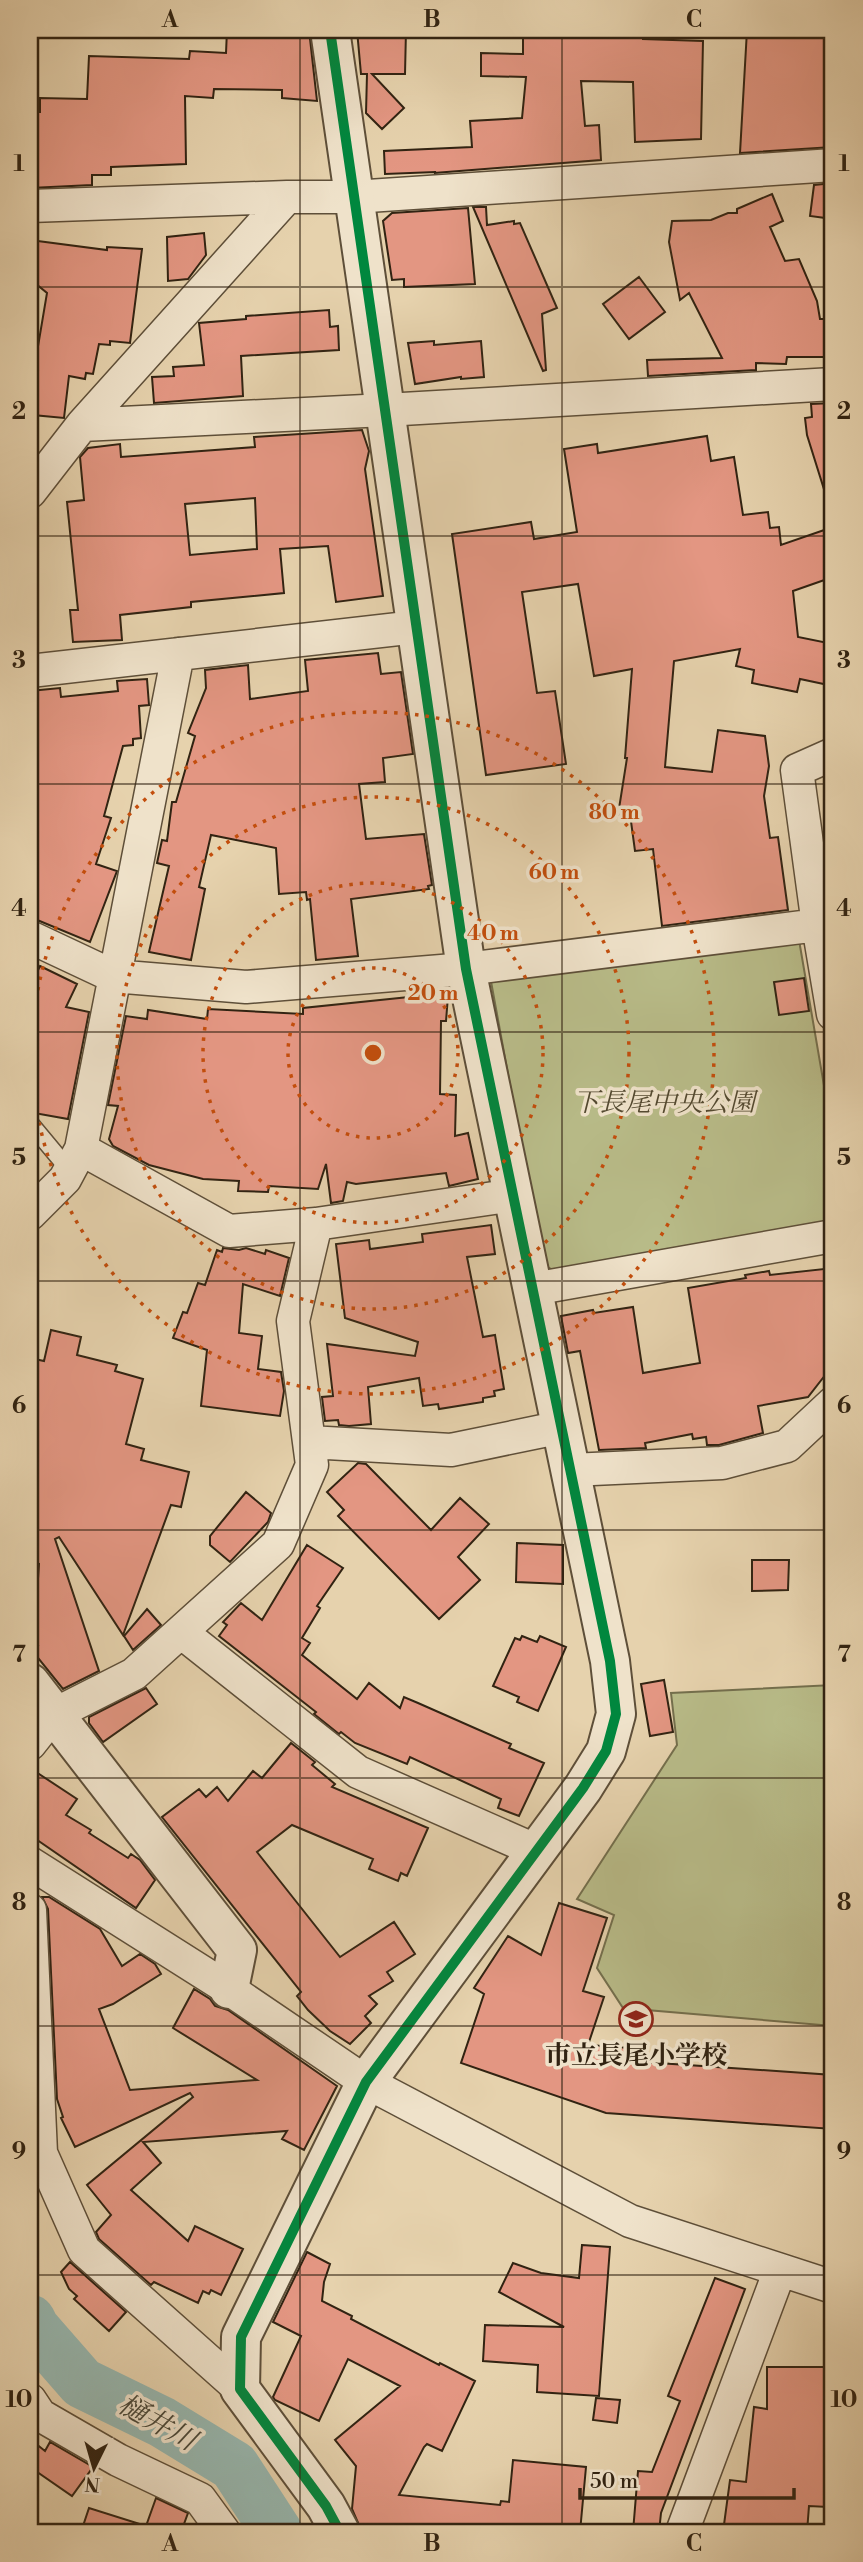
<svg xmlns="http://www.w3.org/2000/svg" width="863" height="2562" viewBox="0 0 863 2562" font-family="'Libre Bodoni','Noto Serif JP',serif">
  <style>
    .green { fill: #b8bb88; stroke: #746f4d; stroke-width: 2 }
    .lines { fill: none; stroke-linecap: round; stroke-linejoin: round }
    .river { stroke: #97b7af; stroke-width: 51 }
    .building { fill: #e39682; stroke: #312312; stroke-width: 2; fill-rule: evenodd }
    .service-casing { stroke: #5e4f39; stroke-width: 19 }
    .minor-casing { stroke: #5e4f39; stroke-width: 35 }
    .tertiary-casing { stroke: #5e4f39; stroke-width: 42 }
    .service { stroke: #efe2ca; stroke-width: 16 }
    .minor { stroke: #efe2ca; stroke-width: 32 }
    .tertiary { stroke: #efe2ca; stroke-width: 38 }
    .cycleway-casing { stroke: #efe2ca; stroke-width: 15 }
    .cycleway { stroke: #00873e; stroke-width: 10 }
    .grid { fill: none; stroke: #312312; stroke-width: 2; stroke-opacity: 0.55 }
    .ring { fill: none; stroke: #c34e0d; stroke-width: 3.5; stroke-dasharray: 3.5 7 }
    .labels { text-anchor: middle; dominant-baseline: central; stroke-width: 7; stroke-linejoin: round; paint-order: stroke }
    .park-label { font-size: 26px; font-style: italic; fill: #534930; stroke: #efe2ca }
    .poi-label { font-size: 26px; font-weight: bold; fill: #312312; stroke: #efe2ca }
    .water-label { font-size: 28px; font-style: italic; fill: #4a4839; stroke: #efe2ca }
    .centre { fill: #c34e0d; stroke: #efe2ca; stroke-width: 3.5 }
    .ring-label { font-size: 21px; text-anchor: middle; font-weight: bold; fill: #c34e0d; stroke: #efe2ca; stroke-width: 7; stroke-linejoin: round; paint-order: stroke }
    .neatline { fill: none; stroke: #312312; stroke-width: 2.5 }
    .grid-label { font-size: 23px; text-anchor: middle; font-weight: bold; fill: #312312 }
  </style>
  <rect width="100%" height="100%" fill="#e6d2ad"/>
  <filter id="stains"><feTurbulence type="fractalNoise" baseFrequency=".00286" numOctaves="4"/><feColorMatrix values="0 0 0 0 .2 0 0 0 0 .09 0 0 0 0 .02 0 0 0 .5 -.17"/></filter>
  <radialGradient id="worn" r=".72"><stop offset=".6" stop-color="#630" stop-opacity="0"/><stop offset="1" stop-color="#630" stop-opacity=".3"/></radialGradient>
  <path class="green" d="M799,940L833,1138V1222L557,1272L543,1265L490,976Z
    M833,1685V2026L623,2008L597,1968L614,1915L577,1899L677,1745L671,1693Z"/>
  <g class="lines">
    <path class="river" d="M30,2320L34,2328L82,2383L162,2422L234,2466L277,2532"/>
  </g>
  <path class="building" d="M227,30H309L317,101L282,98V90L214,89L213,98L185,96L186,164L111,167V175H92V185L30,188V112H40V98L87,99L89,56L189,59L190,51L226,53Z
    M357,30H406L405,74H372L404,108L382,129L366,113L367,74H361Z
    M523,30H643V39L703,41L701,139L635,142L633,82L581,81L585,126L599,125L601,160L434,173L436,172L385,174L384,151L472,147L470,121L522,118L526,77L481,76V53L523,54Z
    M747,30L833,33V147L740,153Z
    M833,183V219L810,216L814,185Z
    M772,194L783,221L770,227L785,261L799,259L817,301L820,319H833V357H787L786,364L756,363V370L648,376L647,360L722,358L689,293L680,300L669,242L672,221L711,220L728,213H737V209Z
    M473,207H486L487,225L514,221V224L520,223L557,308L542,314L546,370L543,371Z
    M468,208L475,284L404,287V279L392,280L383,221L392,213Z
    M204,233L206,255L188,279L168,281L167,237Z
    M30,240L107,250V247L142,249L130,343L110,341V345L99,344L93,374L86,373L85,379L69,376L64,418L33,415L38,371L34,370L47,293L30,279Z
    M639,277L665,312L629,339L603,304Z
    M329,310L330,327L338,326L339,350L241,356L243,396L154,403L152,377L174,376L173,367L204,365L199,323L246,319V316Z
    M434,341V345L481,341L484,377L461,379V377L415,384L408,343Z
    M833,403V501L828,502L807,435L805,418L812,417L811,404Z
    M362,430L369,451L365,469L383,596L336,602L328,546L280,549L284,593L191,602V607L120,615L122,640L73,642L70,610H78L67,502L84,500L80,457L88,448L120,444L121,457L255,447L254,437ZM255,498L257,549L190,555L185,504Z
    M707,436L711,461L734,457L743,515L768,512L770,528L779,527L781,545L833,527V577L793,591L798,637L833,644V686L800,679L797,692L752,683L754,670L736,666L740,649L674,661L665,767L712,772L718,730L765,736L769,766L764,796L770,838L778,837L788,910L662,926L653,849L635,851L630,814L618,815L627,758H625L632,669L594,676L578,584L522,592L537,693L555,691L566,764L486,775L452,534L531,522L534,539L577,532L564,449L597,444L598,453Z
    M378,653L381,674L401,672L413,754L383,758L385,782L359,784L366,839L424,834L432,885L428,886L429,889L351,899L358,956L316,960L310,899L307,900L306,892L279,894L276,848L211,835L199,887L205,889L191,960L149,952L169,866L157,863L162,840L167,841L172,802H176L195,736L188,733L206,688L205,670L248,665L250,699L308,691L305,660Z
    M147,679L149,705L139,706L141,738L133,739V745L123,746L104,816L111,818L96,864L117,871L90,942L30,917V691L60,688L61,697L118,691L117,681Z
    M40,966L77,984L66,1007L89,1012L68,1119L34,1113L37,1095L30,1094V987Z
    M804,978L809,1011L779,1015L774,982Z
    M438,994L448,996L446,1021H441L440,1094L456,1095L455,1136L468,1133L478,1179L449,1186L446,1173L356,1184L347,1182L343,1201L331,1203L326,1164L318,1189L269,1186L268,1192L238,1191L239,1181L203,1179L149,1165L113,1146L109,1139L118,1106L108,1105L126,1016L147,1019L148,1010L207,1019L208,1009L303,1014V1008Z
    M491,1225L495,1254L467,1257L483,1337L495,1335L504,1389L494,1391L495,1396L483,1398V1402L439,1409L438,1404L423,1406L419,1378L368,1387L371,1424L349,1426L339,1425L338,1420L325,1421L322,1397L333,1396L327,1344L415,1356L418,1342L345,1318L336,1244L369,1240L370,1249L423,1242L422,1234Z
    M223,1248L239,1250L246,1248L265,1254L266,1250L289,1258L280,1296L243,1284L239,1333L262,1336L258,1369L281,1372L284,1391L280,1416L201,1406L207,1350L173,1338L183,1312L187,1313L198,1283L205,1285L217,1250L222,1252Z
    M833,1268V1365L808,1397L758,1406L763,1433L719,1445H707L706,1437L693,1439L692,1434L645,1443L646,1448L599,1450L580,1351L568,1353L561,1316L593,1310L594,1313L633,1307L643,1373L700,1363L688,1288L746,1278L745,1275L769,1271L770,1275Z
    M51,1330L81,1337L77,1355L117,1365L115,1371L143,1379L126,1444L144,1449L141,1460L189,1472L181,1507L171,1505L123,1635L59,1537L55,1539L99,1671L63,1689L30,1648L38,1645L30,1626V1611L36,1608L39,1564L30,1563V1478L33,1424L30,1423V1418L34,1398L30,1397V1358L44,1361Z
    M358,1463L366,1464L431,1530L460,1498L489,1524L458,1557L480,1580L439,1619L338,1516L344,1510L327,1492Z
    M246,1492L271,1513L268,1522L230,1562L210,1545V1536Z
    M517,1543L563,1545V1584L516,1582Z
    M307,1545L343,1568L317,1606L320,1608L302,1638L310,1643L302,1655L357,1699L369,1683L400,1708L404,1697L418,1703L511,1744L509,1748L544,1763L519,1816L498,1808L501,1799L410,1757L407,1764L355,1743L341,1732L339,1734L314,1714L316,1712L219,1636L227,1625L223,1622L241,1603L262,1620Z
    M752,1560H789L788,1590L752,1591Z
    M147,1609L161,1625L133,1650L124,1636Z
    M522,1636L537,1642L540,1636L566,1647L538,1711L517,1702L519,1697L493,1686L515,1638L520,1640Z
    M664,1680L673,1732L650,1736L641,1684Z
    M146,1688L157,1704L103,1742L89,1723V1717Z
    M291,1743L315,1762L312,1765L335,1784L332,1787L428,1828L407,1876L401,1873L398,1881L369,1869L373,1859L292,1825L257,1852L340,1957L394,1922L415,1954L387,1972L393,1981L369,1996L377,2004L365,2016L371,2023L350,2044L330,2031L308,2010L297,1996L301,1992L162,1817L199,1789L206,1797L217,1787L228,1801L253,1771L262,1778Z
    M30,1768L77,1799L66,1815L91,1830L89,1833L92,1835L128,1858L131,1854L140,1860L155,1880L136,1908L30,1835Z
    M42,1897H49L100,1929L122,1966L140,1954L155,1964L161,1974L113,2004L99,2009L130,2090L257,2080L173,2028L194,1989L210,1999L215,2006L228,2010L337,2086L304,2150L282,2139L287,2131L143,2142L161,2163L131,2190L188,2241L195,2226L243,2249L221,2295L211,2290L209,2294L203,2291L198,2303L154,2282L151,2285L99,2239L96,2232L111,2215L87,2185L193,2097L190,2093L75,2147L61,2118L63,2117L57,2099L48,1909Z
    M559,1903L607,1918L583,1991L604,1997L588,2045L645,2049L644,2062L833,2075V2129L606,2113L461,2063L484,1994L474,1988L508,1936L541,1955Z
    M582,2245L610,2247L599,2396L537,2392L538,2365L483,2361L485,2325L564,2327L499,2292L513,2263L541,2273L579,2278Z
    M307,2252L330,2264L324,2282L322,2301L352,2316L351,2319L439,2365L440,2363L475,2381L442,2451L427,2444L424,2447L399,2495L500,2505L501,2501L509,2502L513,2460L586,2467L580,2532H362L352,2509L356,2466L335,2440L400,2386L348,2359L319,2421L275,2400L273,2397L301,2336L273,2322Z
    M70,2262L126,2312L109,2331L74,2299L77,2296L69,2289L61,2272Z
    M715,2278L745,2289L661,2513L659,2532H633L638,2471L652,2472L680,2401L668,2396Z
    M767,2367H833V2425L828,2507L809,2506L807,2532H723L730,2480L746,2482L754,2407L767,2409Z
    M596,2398L620,2400L617,2423L593,2420Z
    M30,2439L45,2451L50,2442L93,2467L72,2496L30,2467Z
    M156,2498L188,2513L181,2532H81L89,2508L146,2526Z"/>
  <g class="lines">
    <g class="service-casing">
      <path id="service" d="M30,1123L70,1171"/>
    </g>
    <g class="minor-casing">
      <path id="minor" d="M30,206L287,197
        M82,425L385,410L833,384
        M30,492L82,425L287,197H353L833,165
        M30,671L416,627
        M833,754L797,770L818,925L833,1014
        M30,937L113,976L246,987L466,969L818,925
        M81,1149L229,1231L316,1224L514,1195
        M30,1214L65,1179L81,1149L178,654
        M533,1289L833,1236
        M309,1442L451,1450L562,1427
        M571,1470L722,1463L787,1446L833,1403
        M181,1632L358,1772L537,1851
        M30,1744L53,1715L134,1674L278,1544L312,1465L293,1321L316,1224
        M30,1863L229,1989L366,2082L630,2221L833,2287
        M30,1910L41,2153L84,2250L240,2389
        M30,2400L40,2415L118,2460L200,2499L224,2532
        M682,2532L780,2270"/>
    </g>
    <g class="tertiary-casing">
      <path id="tertiary" d="M330,30L466,969L610,1661L616,1714L606,1751L583,1788L366,2082L241,2337L240,2389L326,2506L340,2532
        M30,1683L237,1950L229,1989"/>
    </g>
    <use href="#service" class="service"/>
    <use href="#minor" class="minor"/>
    <use href="#tertiary" class="tertiary"/>
    <g class="cycleway-casing">
      <path id="cycleway" d="M330,30L466,969L610,1661L616,1714L606,1751L583,1788L366,2082L241,2337L240,2389L326,2506L340,2532"/>
    </g>
    <use href="#cycleway" class="cycleway"/>
  </g>
  <path class="grid" d="M300,30V2532M562,30V2532M30,287H833M30,536H833M30,784H833M30,1032H833M30,1281H833M30,1530H833M30,1778H833M30,2026H833M30,2275H833"/>
  <g class="ring">
    <circle cx="373" cy="1053" r="85"/>
    <circle cx="373" cy="1053" r="170"/>
    <circle cx="373" cy="1053" r="256"/>
    <circle cx="373" cy="1053" r="341"/>
  </g>
  <defs>
    <g id="school-ring" transform="scale(1.75)"><circle r="9.5" fill="#efe2ca" stroke="#8f2418" stroke-width="1.5"/><path d="M0-5L7-2L0 1L-7-2ZM-4 1L0 2.5L4 1V4Q0 6-4 4Z" fill="#8f2418"/></g>
  </defs>
  <g fill-rule="evenodd">
    <use href="#school-ring" x="636" y="2019"/>
  </g>
  <g class="labels">
    <g class="park-label">
      <text x="664" y="1103">下長尾中央公園</text>
    </g>
    <g class="poi-label">
      <text x="636" y="2056">市立長尾小学校</text>
    </g>
    <g class="water-label">
      <text transform="translate(157 2423) rotate(29)">樋井川</text>
    </g>
  </g>
  <circle cx="373" cy="1053" r="10" class="centre"/>
  <g class="ring-label">
    <text x="614" y="819">80 m</text>
    <text x="554" y="879">60 m</text>
    <text x="493" y="940">40 m</text>
    <text x="433" y="1000">20 m</text>
  </g>
  <rect width="863" height="2562" fill="none" stroke="#e6d2ad" stroke-width="77"/>
  <g transform="translate(94 2468) rotate(185)" stroke="#efe2ca" stroke-width="5" paint-order="stroke">
  <path d="M0-5L12 26L0 18L-12 26Z" fill="#312312"/>
  <text y="-10" font-size="19" font-weight="bold" text-anchor="middle" fill="#312312">N</text>
  </g>
  <path d="M580 2488v10h214v-10" fill="none" stroke="#312312" stroke-width="3.5"/>
  <text x="590" y="2488" font-size="21" fill="#312312" stroke="#efe2ca" stroke-width="5" paint-order="stroke">50 m</text>
  <rect x="38" y="38" width="786" height="2486" class="neatline"/>
  <g class="grid-label">
    <text x="170" y="27">A</text>
    <text x="432" y="27">B</text>
    <text x="694" y="27">C</text>
    <text x="19" y="171">1</text>
    <text x="844" y="171">1</text>
    <text x="19" y="419">2</text>
    <text x="844" y="419">2</text>
    <text x="19" y="668">3</text>
    <text x="844" y="668">3</text>
    <text x="19" y="916">4</text>
    <text x="844" y="916">4</text>
    <text x="19" y="1165">5</text>
    <text x="844" y="1165">5</text>
    <text x="19" y="1413">6</text>
    <text x="844" y="1413">6</text>
    <text x="19" y="1662">7</text>
    <text x="844" y="1662">7</text>
    <text x="19" y="1910">8</text>
    <text x="844" y="1910">8</text>
    <text x="19" y="2159">9</text>
    <text x="844" y="2159">9</text>
    <text x="19" y="2407">10</text>
    <text x="844" y="2407">10</text>
    <text x="170" y="2551">A</text>
    <text x="432" y="2551">B</text>
    <text x="694" y="2551">C</text>
  </g>
  <rect width="100%" height="100%" filter="url(#stains)"/>
  <rect width="100%" height="100%" fill="url(#worn)"/>
</svg>
